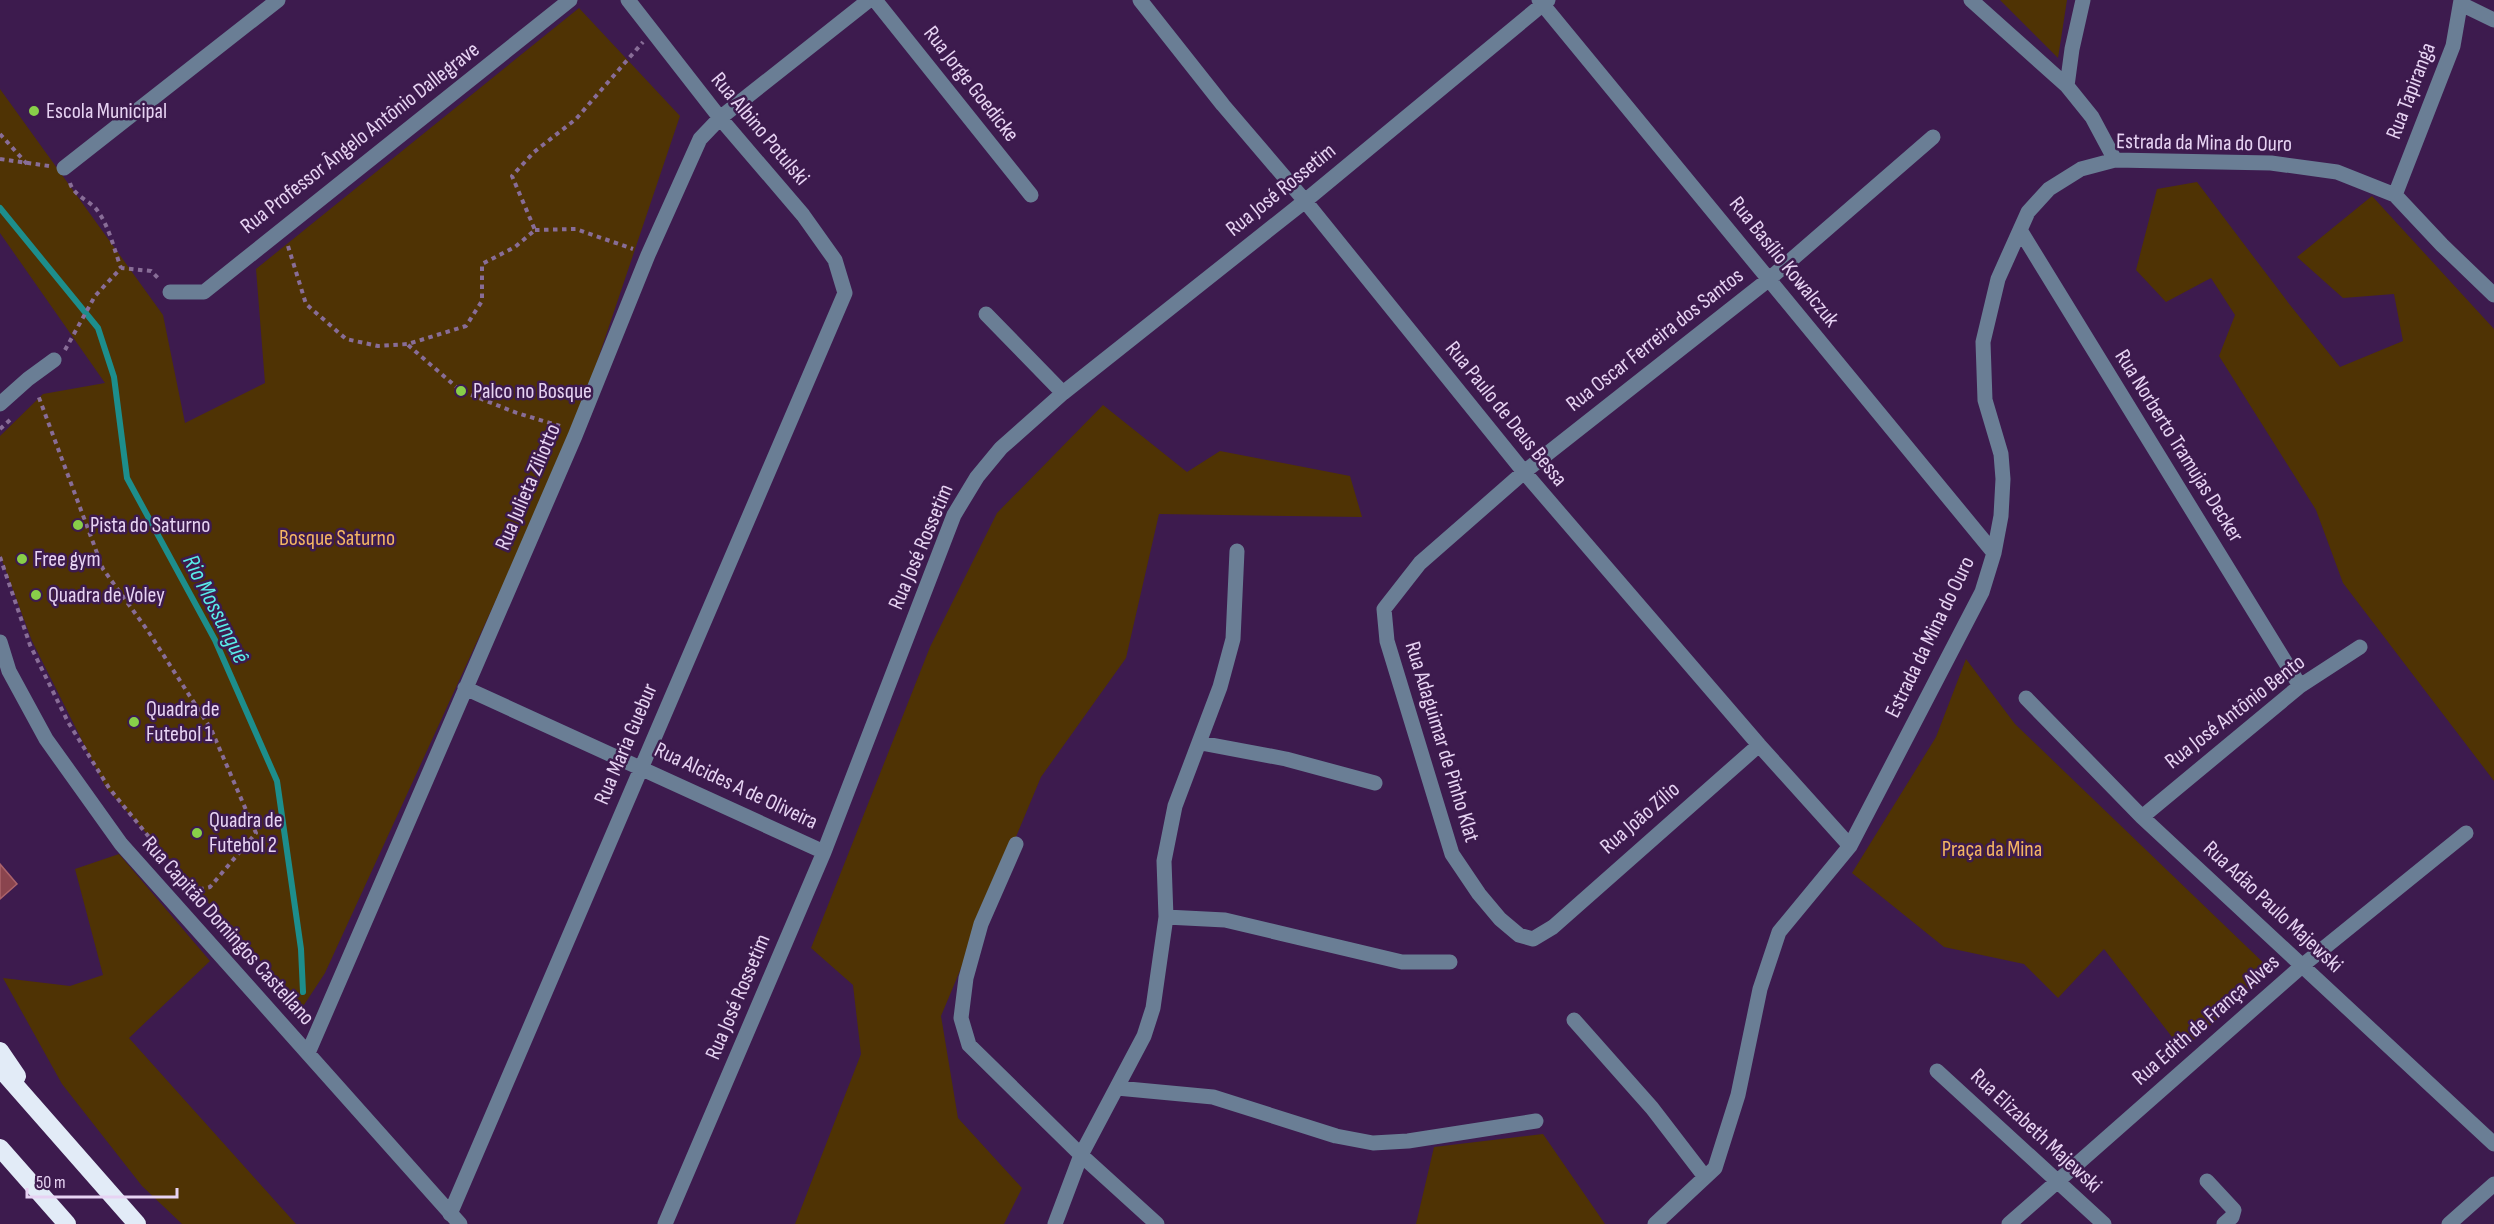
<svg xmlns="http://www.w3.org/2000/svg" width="2494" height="1224" viewBox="0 0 2494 1224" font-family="'Sofia Sans Condensed',sans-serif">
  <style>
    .green { fill: #4f3304 }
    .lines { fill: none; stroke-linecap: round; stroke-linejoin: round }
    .stream { stroke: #1d8e8c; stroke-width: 6 }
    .building { fill: #8a444e; stroke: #ab626a; stroke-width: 1.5 }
    .path { stroke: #886d97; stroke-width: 4; stroke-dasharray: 4.5 4.5; stroke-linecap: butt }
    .minor { stroke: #6a7e95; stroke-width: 15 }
    .highway { stroke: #e2ebf7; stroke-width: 18 }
    .poi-dot { fill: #88cf49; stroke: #3d1b4e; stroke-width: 2 }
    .labels { text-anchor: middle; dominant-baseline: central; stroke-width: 5; stroke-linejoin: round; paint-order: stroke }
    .street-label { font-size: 22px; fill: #e7d3f3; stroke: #3d1b4e }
    .poi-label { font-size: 22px; fill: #e7d3f3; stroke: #3d1b4e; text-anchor: start }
    .park-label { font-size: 22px; fill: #f4b662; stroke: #3d1b4e }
    .water-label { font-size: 24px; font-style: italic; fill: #59ece9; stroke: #3d1b4e }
  </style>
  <rect width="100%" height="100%" fill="#3d1b4e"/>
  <path class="green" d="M2000,0H2067L2058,58Z
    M579,8L680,116L574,430L325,973L302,1008L106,788L32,641L0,555V436L43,394L105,383L0,233V89L163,315L185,423L265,383L256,269Z
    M2197,182L2290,305L2340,367L2403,341L2394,294L2343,298L2297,257L2372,196L2494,329V781L2343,583L2316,510L2219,356L2235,315L2211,278L2166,302L2136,270L2157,189Z
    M1103,405L1187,472L1220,451L1350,476L1362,517L1159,514L1126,658L1041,777L941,1016L958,1118L1022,1188L1004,1224H795L861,1054L853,985L811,948L930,647L997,513Z
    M1966,659L2015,724L2272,971L2182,1050L2104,949L2058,998L2024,964L1944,947L1852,873L1936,737Z
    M119,854L210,961L129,1038L296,1224H182L142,1186L62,1084L3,978L70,986L103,975L75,869Z
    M1543,1134L1605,1224H1416L1434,1147Z"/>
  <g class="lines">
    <path class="stream" d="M0,208L98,328L114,377L127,478L215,640L277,781L301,949L303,992"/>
  </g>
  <path class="building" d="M0,864L17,884L0,899Z"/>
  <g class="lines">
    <path class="path" d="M0,134L27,164
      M0,159L49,166
      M70,183C74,196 89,200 97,210C109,226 114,249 121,268
      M535,230L576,229L633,249
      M288,246L306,304L346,339L378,346L408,344L466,326L482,301V264L515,247L535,230L512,176L534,152L576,119L643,42
      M408,345L461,391L517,413L560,426
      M65,350L95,296L121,268L151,271L160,280
      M0,429L11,419
      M0,557L30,645L68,722L109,788L193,891L210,887L256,833L211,729L148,631L103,569L38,395L37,396"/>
    <path class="minor" d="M875,0L1031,195
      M1140,0L1223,105L1305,201L1524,472L1759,745L1850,846
      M1539,0L1994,553
      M1971,0L2067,86L2092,117L2115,160
      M2461,4L2494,20
      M2067,86L2072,49L2083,0
      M64,168L278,0
      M2395,195L2453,46L2461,0
      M2020,230L2300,686
      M170,292H204L570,0
      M986,314L1063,393
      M0,404L28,379L54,360
      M0,642L9,671L46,739L121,844L460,1224
      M465,688L824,852
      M2026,698L2142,817L2494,1144
      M1201,743L1286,759L1375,783
      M1759,745L1553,927L1533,939L1519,935L1500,919L1479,894L1452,854L1387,641L1384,609L1420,563L1524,472L1768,280L1933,137
      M2142,817L2300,686L2360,647
      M1016,844L981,924L966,978L961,1018L969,1045L1081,1155L1157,1224
      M1166,917L1225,920L1402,962H1450
      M1574,1020L1652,1108L1705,1177
      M308,1053L575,436L648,255L700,139L720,118L869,0
      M1937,1071L2104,1224
      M1117,1088L1213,1097L1336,1136L1373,1143L1408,1141L1536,1121
      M2207,1181L2234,1210L2232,1217L2224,1224
      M450,1214L845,293L835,260L803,215L720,118L628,0
      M665,1224L824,852L954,515L977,477L1001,448L1063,393L1305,201L1548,0
      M1055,1224L1081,1155L1144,1036L1153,1008L1166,917L1164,861L1175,806L1220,687L1233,639L1237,551
      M1655,1224L1715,1168L1738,1095L1760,989L1779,932L1850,846L1982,592L1994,553L2001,516L2003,479L2001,454L1985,400L1983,342L1998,279L2028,212L2049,189L2081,169L2115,160L2271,163L2337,172L2395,195L2442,245L2494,295
      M2009,1224L2303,965L2466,833
      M2449,1224L2494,1184"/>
    <path class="highway" d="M0,1051L17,1076
      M0,1068L137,1224
      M0,1148L67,1224"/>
  </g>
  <g class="poi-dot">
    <circle cx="34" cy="111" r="6"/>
    <circle cx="461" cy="391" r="6"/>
    <circle cx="78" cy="525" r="6"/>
    <circle cx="22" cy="559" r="6"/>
    <circle cx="36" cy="595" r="6"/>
    <circle cx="134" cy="722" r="6"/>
    <circle cx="197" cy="833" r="6"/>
  </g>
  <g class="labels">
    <g class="street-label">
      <text transform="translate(971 84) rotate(52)">Rua Jorge Goedicke</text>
      <text transform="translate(2411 91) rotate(-69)">Rua Tapiranga</text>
      <text transform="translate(760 129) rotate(50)">Rua Albino Potulski</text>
      <text transform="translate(360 138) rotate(-38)">Rua Professor Ângelo Antônio Dallegrave</text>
      <text transform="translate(2204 143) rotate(1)">Estrada da Mina do Ouro</text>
      <text transform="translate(1281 190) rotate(-39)">Rua José Rossetim</text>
      <text transform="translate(1784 262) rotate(51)">Rua Basílio Kowalczuk</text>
      <text transform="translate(1655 340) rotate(-38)">Rua Oscar Ferreira dos Santos</text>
      <text transform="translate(1506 414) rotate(51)">Rua Paulo de Deus Bessa</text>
      <text transform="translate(2179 446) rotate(58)">Rua Norberto Tramujas Decker</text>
      <text transform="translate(528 487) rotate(-67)">Rua Julieta Ziliotto</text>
      <text transform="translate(921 547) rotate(-67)">Rua José Rossetim</text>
      <text transform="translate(1930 637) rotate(-64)">Estrada da Mina do Ouro</text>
      <text transform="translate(2235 712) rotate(-38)">Rua José Antônio Bento</text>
      <text transform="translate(1442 742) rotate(73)">Rua Adaguimar de Pinho Klat</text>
      <text transform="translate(626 744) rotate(-67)">Rua Maria Guebur</text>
      <text transform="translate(736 786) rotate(25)">Rua Alcides A de Oliveira</text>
      <text transform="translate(1640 818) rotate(-41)">Rua João Zílio</text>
      <text transform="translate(2273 907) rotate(43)">Rua Adão Paulo Majewski</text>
      <text transform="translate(228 931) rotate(48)">Rua Capitão Domingos Castellano</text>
      <text transform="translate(738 997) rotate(-67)">Rua José Rossetim</text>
      <text transform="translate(2206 1020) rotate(-41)">Rua Edith de França Alves</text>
      <text transform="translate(2036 1131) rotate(43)">Rua Elizabeth Majewski</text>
    </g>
    <g class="poi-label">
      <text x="46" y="111">Escola Municipal</text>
      <text x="473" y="391">Palco no Bosque</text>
      <text x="90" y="525">Pista do Saturno</text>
      <text x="34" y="559">Free gym</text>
      <text x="48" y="595">Quadra de Voley</text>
      <text x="146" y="709">Quadra de<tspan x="146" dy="25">Futebol 1</tspan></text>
      <text x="209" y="820">Quadra de<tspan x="209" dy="25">Futebol 2</tspan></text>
    </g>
    <g class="park-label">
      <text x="337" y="538">Bosque Saturno</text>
      <text x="1992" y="849">Praça da Mina</text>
    </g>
    <g class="water-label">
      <text transform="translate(216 609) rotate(63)">Rio Mossunguê</text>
    </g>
  </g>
  <path d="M27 1188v9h150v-9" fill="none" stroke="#e7d3f3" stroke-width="3"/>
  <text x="36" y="1188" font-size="18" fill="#e7d3f3" stroke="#3d1b4e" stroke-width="4.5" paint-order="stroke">50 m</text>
</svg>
